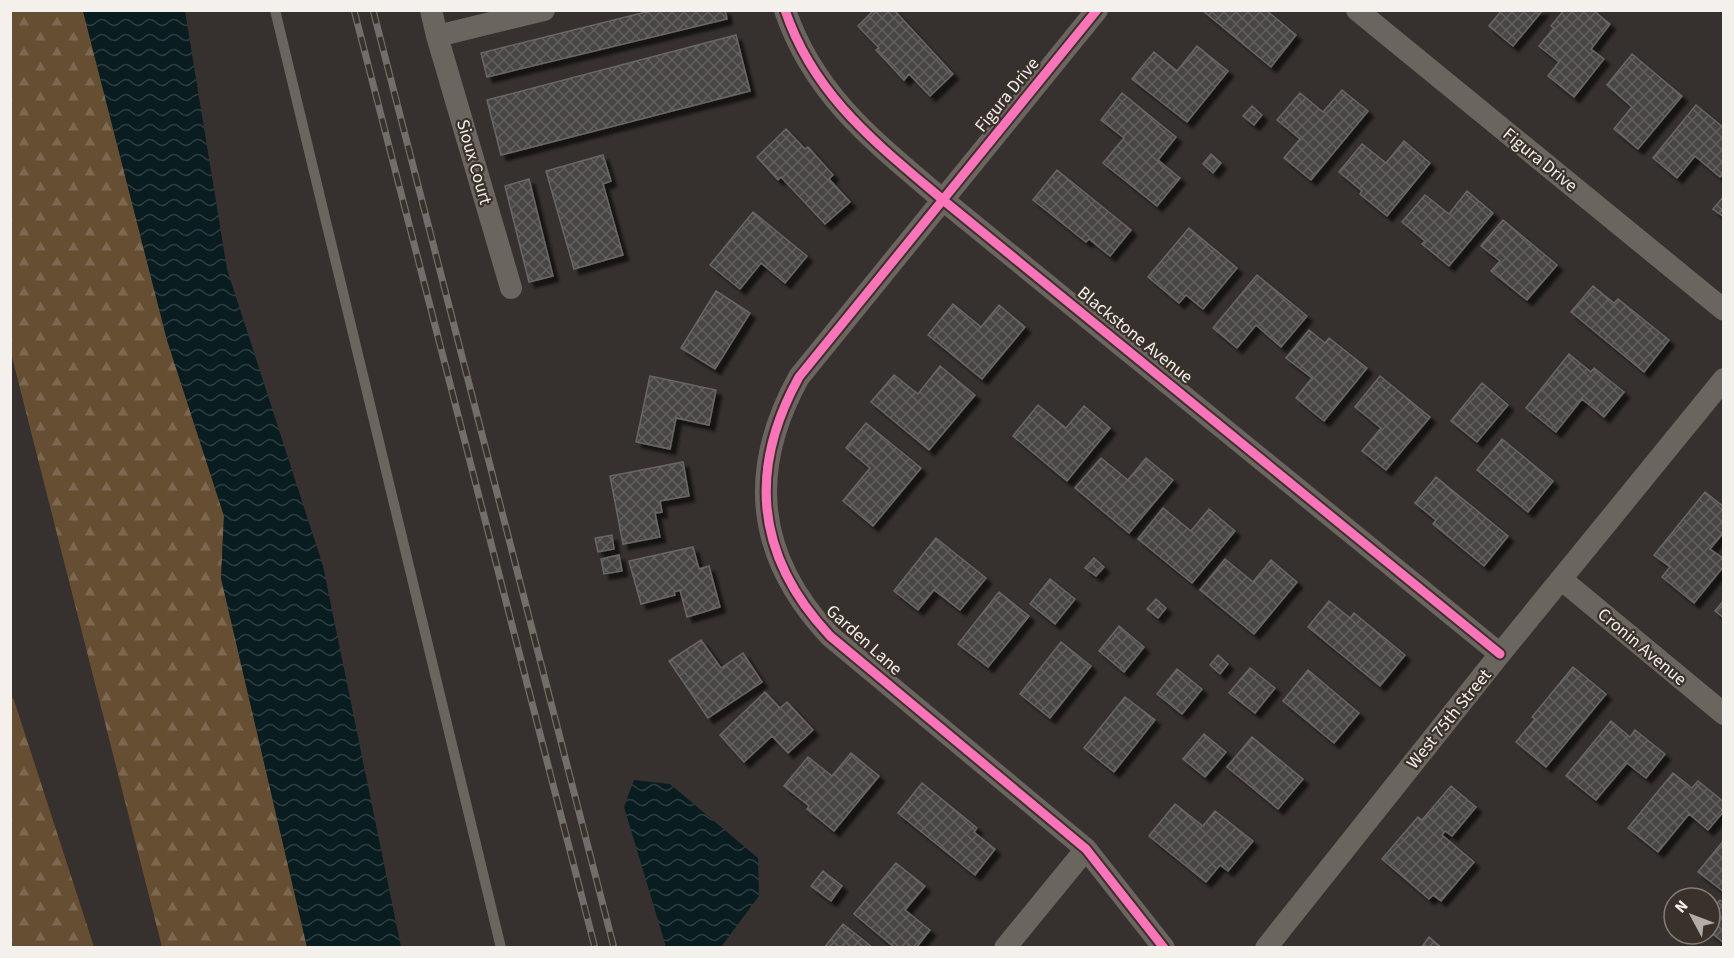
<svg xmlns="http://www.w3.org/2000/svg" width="1734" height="958" viewBox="0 0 1734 958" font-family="'Source Sans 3',sans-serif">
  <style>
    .forest { fill: url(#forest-firs) }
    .water { fill: url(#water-waves) }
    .building { fill: url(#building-cross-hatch); stroke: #6a6667; stroke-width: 1.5; filter: url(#shadow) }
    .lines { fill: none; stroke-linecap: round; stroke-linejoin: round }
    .lane { stroke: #6a655f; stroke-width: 10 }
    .street { stroke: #6a655f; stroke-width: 22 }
    .rail-casing { stroke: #726e6a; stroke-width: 7 }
    .rail { stroke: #39312a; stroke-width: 4.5; stroke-dasharray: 14; stroke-linecap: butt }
    .cycleway-casing { stroke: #39312a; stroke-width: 13 }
    .cycleway { stroke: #fb73b8; stroke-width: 9 }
    .labels { text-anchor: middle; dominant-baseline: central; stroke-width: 4.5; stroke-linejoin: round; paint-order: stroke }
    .street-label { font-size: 18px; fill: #f4f0eb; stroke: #39312a }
  </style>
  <defs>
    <pattern id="forest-firs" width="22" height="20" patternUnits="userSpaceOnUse" patternTransform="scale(1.5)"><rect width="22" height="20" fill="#664e32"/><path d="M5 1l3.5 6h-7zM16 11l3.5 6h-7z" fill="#7c6850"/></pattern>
    <pattern id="water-waves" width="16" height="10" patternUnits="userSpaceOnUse" patternTransform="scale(1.5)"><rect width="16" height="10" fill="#091d21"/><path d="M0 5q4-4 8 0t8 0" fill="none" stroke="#2d3e41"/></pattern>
    <pattern id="building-cross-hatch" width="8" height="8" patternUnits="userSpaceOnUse" patternTransform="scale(1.5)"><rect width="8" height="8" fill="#494545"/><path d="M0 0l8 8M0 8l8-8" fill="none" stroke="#646060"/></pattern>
    <filter id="shadow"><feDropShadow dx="5.5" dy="5.5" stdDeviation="1.5" flood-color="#0009"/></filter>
  </defs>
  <rect width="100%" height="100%" fill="#36312e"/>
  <path class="forest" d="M10,11H83L167,340L224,516L221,578L307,947H162L11,353Z
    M10,694L14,700L94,947H11Z"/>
  <path class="water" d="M83,11H185L227,269L323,566L401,947H307L221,578L224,516L167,340Z
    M634,780L670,784L758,858L759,896L721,947H666L624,807Z"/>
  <path class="building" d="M654,10H725L727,19L487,77L481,53Z
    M874,10H894L953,74L930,96L909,74L904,80L876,50L879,48L858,26Z
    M1202,10H1266L1296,35L1271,67Z
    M1502,10H1543L1513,46L1489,26Z
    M1564,10H1593L1610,24L1591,49L1604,59L1574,97L1548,76L1559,62L1539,46L1554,28L1551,26Z
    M736,35L750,91L501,155L487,100Z
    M1197,46L1228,71L1187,122L1132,79L1154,52L1177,71Z
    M1632,54L1682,96L1638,149L1614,129L1632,107L1607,85Z
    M1342,90L1368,111L1311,180L1284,158L1300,139L1277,120L1300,93L1323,112Z
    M1122,93L1176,137L1158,160L1180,178L1157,206L1103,163L1124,138L1101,120Z
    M1696,105L1724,128V174L1720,177L1695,156L1677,178L1653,158Z
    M1252,106L1262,115L1254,125L1243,116Z
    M786,129L805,149L808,147L833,175L829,179L850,202L825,224L781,177L778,180L757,157Z
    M1404,141L1430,163L1387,216L1360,194L1362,191L1339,172L1362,144L1386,163Z
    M1211,154L1221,163L1213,173L1203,164Z
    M603,155L611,181L603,184L623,255L574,269L546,171Z
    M1057,170L1131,230L1110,256L1089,239L1086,242L1033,200Z
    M529,179L553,276L529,282L505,186Z
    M1467,191L1493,213L1449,266L1422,244L1425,241L1402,222L1425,195L1449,214Z
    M1724,196V217L1713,209Z
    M753,212L807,256L785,283L761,263L740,289L710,265Z
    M1503,220L1557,265L1527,300L1491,271L1500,261L1481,246Z
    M1189,228L1237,268L1203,309L1186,295L1179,303L1148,277Z
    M1257,275L1307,316L1281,347L1256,325L1237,348L1213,328Z
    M1593,286L1614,303L1618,299L1669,340L1644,372L1571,312Z
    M716,291L750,313L715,369L681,348Z
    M953,304L981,327L999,305L1025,327L982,379L928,335Z
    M1309,330L1325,343L1329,338L1367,368L1324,421L1296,398L1312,378L1286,358Z
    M1569,354L1591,372L1594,368L1624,392L1604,417L1582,399L1556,432L1526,408Z
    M940,366L975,395L929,450L871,402L894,375L918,394Z
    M650,376L716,390L709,425L676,418L670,449L636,442Z
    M1380,376L1430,417L1386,470L1362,451L1381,428L1355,407Z
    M1482,383L1508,405L1477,442L1451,421Z
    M1038,405L1066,428L1084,406L1110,428L1067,481L1013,436Z
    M866,423L921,468L873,526L843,501L870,468L846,448Z
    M1502,439L1553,481L1528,512L1477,470Z
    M1101,458L1128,480L1146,458L1173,480L1129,533L1075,488Z
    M683,462L689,496L660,501L662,512L655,513L660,537L623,544L610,476Z
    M1436,477L1508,536L1484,566L1433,524L1436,520L1415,503Z
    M1705,492L1724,507V532L1710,549L1724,559V566L1694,603L1662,577L1670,567L1654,555Z
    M1163,508L1191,531L1209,509L1235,531L1192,583L1138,539Z
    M612,535L614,549L598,552L595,538Z
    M936,538L986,578L960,610L934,590L918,610L894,591Z
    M693,547L699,569L709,566L720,607L687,617L680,590L674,592L675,595L641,604L629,561Z
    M619,555L622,571L604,574L601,559Z
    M1094,558L1104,567L1096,576L1085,568Z
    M1225,559L1253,582L1271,560L1297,582L1254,634L1200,590Z
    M1050,579L1075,599L1055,624L1030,604Z
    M999,592L1029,616L988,667L958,644Z
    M1156,599L1166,608L1158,618L1147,609Z
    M1724,600V618L1715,611Z
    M1329,601L1350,618L1354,613L1405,655L1380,686L1308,627Z
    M1119,626L1144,647L1124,672L1099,651Z
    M701,640L721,668L743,653L762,682L708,718L669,661Z
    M1061,642L1091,666L1050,718L1020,694Z
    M1218,655L1228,664L1220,674L1210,665Z
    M1573,667L1606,694L1546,767L1516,742L1535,719L1532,717Z
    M1250,668L1275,688L1255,713L1229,693Z
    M1177,669L1202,689L1182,714L1157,694Z
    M1308,670L1359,713L1334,743L1283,701Z
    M765,692L780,708L787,702L813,730L788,753L772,736L744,762L720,735Z
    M1125,697L1155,720L1114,772L1084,748Z
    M1611,721L1630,737L1635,730L1665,754L1646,778L1627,763L1596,800L1566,776Z
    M1204,734L1226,752L1205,777L1183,759Z
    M1252,737L1303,779L1278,809L1227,767Z
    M851,753L879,776L834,831L807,809L809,806L784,786L808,757L832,776Z
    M1673,773L1692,788L1698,781L1724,802V811L1708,830L1689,814L1658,852L1628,828Z
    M922,783L977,828L974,832L995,849L975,875L898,813Z
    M1451,786L1476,807L1452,836L1445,831L1442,835L1474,862L1441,901L1433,895L1429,899L1382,859L1418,817L1422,820Z
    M1175,804L1203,826L1215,811L1253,841L1228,871L1220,865L1206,882L1149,836Z
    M1724,840V892L1698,872Z
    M896,863L925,886L905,910L930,930L916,948H895L854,914Z
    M823,871L842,886L831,901L811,886Z
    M1720,900L1724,903V943L1710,932V912Z
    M843,924L872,947V948H824Z
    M1429,937L1442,948H1421Z"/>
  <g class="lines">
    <path class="lane" d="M275,10L501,948"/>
    <path class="street" d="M431,10L437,36L544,10
      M785,10C814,96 876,143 943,200L1500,654
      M1097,10L799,377C747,471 756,557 830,636L1086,849L1164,948
      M1357,10L1724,310
      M437,36L511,288
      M1561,579L1724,714
      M1005,948L1086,849
      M1266,948L1500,654L1724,379"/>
    <g class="rail-casing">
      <path id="rail" d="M354,10L595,948
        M373,10L614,948"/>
    </g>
    <use href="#rail" class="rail"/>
    <g class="cycleway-casing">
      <path id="cycleway" d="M785,10C814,96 876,143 943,200L1500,654
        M1097,10L799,377C747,471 756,557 830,636L1086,849L1164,948"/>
    </g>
    <use href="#cycleway" class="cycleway"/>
  </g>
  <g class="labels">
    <g class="street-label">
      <text transform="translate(1007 95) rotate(-51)">Figura Drive</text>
      <text transform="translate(1540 160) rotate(39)">Figura Drive</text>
      <text transform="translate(474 162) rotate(74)">Sioux Court</text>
      <text transform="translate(1135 335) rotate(39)">Blackstone Avenue</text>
      <text transform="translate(864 640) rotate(42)">Garden Lane</text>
      <text transform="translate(1642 647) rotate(40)">Cronin Avenue</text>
      <text transform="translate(1449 719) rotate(-51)">West 75th Street</text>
    </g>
  </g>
  <rect width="1734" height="958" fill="none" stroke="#f4f0eb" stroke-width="24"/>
  <g transform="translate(1692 916) rotate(311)"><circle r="28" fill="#39312a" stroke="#847d77" stroke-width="1.5"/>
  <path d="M0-4.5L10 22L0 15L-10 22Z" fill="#b2ada9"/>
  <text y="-9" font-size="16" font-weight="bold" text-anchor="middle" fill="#f4f0eb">N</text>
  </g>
</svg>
